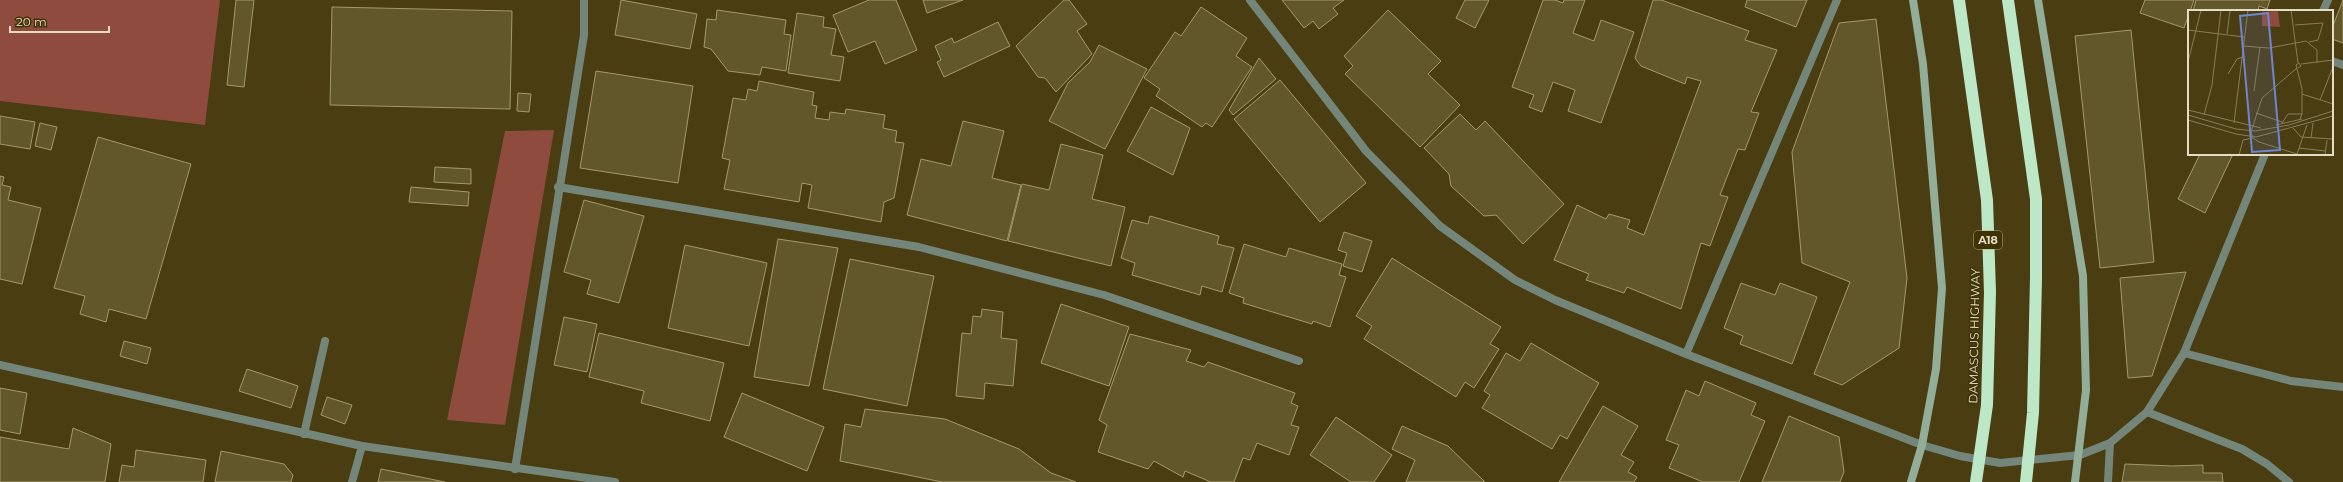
<svg xmlns="http://www.w3.org/2000/svg" width="2343" height="482" viewBox="0 0 2343 482" font-family="Montserrat,sans-serif">
  <style>
    .green { fill: #8f4b3d }
    .building { fill: #62562b; stroke: #a6986c }
    .lines { fill: none; stroke-linecap: round; stroke-linejoin: round }
    .lane { stroke: #748679; stroke-width: 8 }
    .street { stroke: #748679; stroke-width: 8 }
    .secondary { stroke: #92ae99; stroke-width: 8 }
    .highway-bridge { stroke: #bce8c8; stroke-width: 12 }
    .labels { text-anchor: middle; dominant-baseline: central; stroke-width: 3; stroke-linejoin: round; paint-order: stroke }
    .shield { fill: #3f3304; stroke: #b2aa8c; stroke-width: 1 }
    .shield-label { font-size: 11px; font-weight: bold; fill: #e4ddc6 }
    .street-label { font-size: 12px; fill: #e4ddc6; stroke: #3f3304 }
    .inset-road { fill: none; stroke: #877d59; stroke-width: 1 }
    .view { fill: #6d87d1; fill-opacity: 0.15; stroke: #6d87d1; stroke-width: 2 }
    .inset-edge { fill: none; stroke: #e4ddc6; stroke-width: 2 }
  </style>
  <rect width="100%" height="100%" fill="#493d11"/>
  <path class="green" d="M0,0H220L205,125L0,101Z
    M554,130L505,425L447,420L505,131Z"/>
  <path class="building" d="M236,0H254L244,87L227,85Z
    M621,0L697,14L690,49L615,35Z
    M869,0H896L917,50L885,64L875,41L848,52L833,15Z
    M923,0H963L927,13Z
    M1064,0H1069L1087,24L1077,31L1092,54L1056,92L1045,78L1038,77L1016,46Z
    M1282,0H1344L1333,8L1338,14L1319,29L1313,21L1304,28Z
    M1465,0H1489L1475,28L1456,18Z
    M1543,0H1555L1563,3L1564,0H1585L1573,33L1594,41L1601,20L1634,32L1601,123L1568,111L1575,90L1553,82L1542,112L1529,107L1534,95L1512,87Z
    M1653,0H1661L1749,31L1745,40L1777,50L1751,112L1759,113L1745,150L1738,149L1720,195L1728,197L1710,246L1701,243L1681,309L1627,287L1624,293L1586,280L1589,274L1554,260L1577,205L1606,219L1609,214L1630,220L1627,228L1644,235L1701,81L1687,77L1685,84L1641,66L1635,58Z
    M1747,0H1807L1796,27L1745,7Z
    M2145,0H2194L2184,28L2140,13Z
    M2196,0H2270L2267,9L2259,6L2258,11H2193Z
    M2343,0V43L2332,39V28Z
    M332,7L512,11L510,109L330,105Z
    M1201,7L1247,38L1236,56L1252,67L1212,127L1206,123L1202,127L1156,96L1160,89L1144,78L1175,32L1181,36Z
    M717,10L786,20L784,34L791,35L786,71L762,67L760,75L728,71L711,49L704,47L707,19L716,20Z
    M1388,10L1441,61L1428,74L1460,105L1420,147L1345,74L1353,66L1344,56Z
    M797,13L824,17L823,27L836,29L831,55L844,57L840,81L788,73Z
    M1876,19L1907,278L1899,348L1842,385L1814,374L1850,282L1802,263L1792,152L1839,23Z
    M998,22L1010,46L944,77L937,62L941,60L935,46L952,38L954,43Z
    M2131,30L2154,262L2100,268L2075,36Z
    M1099,45L1147,69L1105,149L1049,121L1068,83L1090,62Z
    M1259,58L1276,79L1233,115L1229,110Z
    M596,71L693,86L678,183L580,168Z
    M1280,80L1366,183L1320,222L1234,119Z
    M759,81L814,92L812,105L817,106L815,118L829,120L830,112L845,114L846,109L885,115L883,128L897,131L895,142L904,143L894,198L884,202L881,222L808,208L812,185L802,183L799,202L724,189L730,160L722,158L733,98L746,100L748,89L757,91Z
    M518,93L531,94L529,112L517,111Z
    M1151,107L1190,128L1173,175L1127,151Z
    M1460,114L1476,130L1485,121L1564,204L1523,244L1496,215L1484,216L1451,186L1449,174L1424,148Z
    M0,116L35,122L30,149L0,144Z
    M963,121L1004,131L992,178L1021,185L1007,241L907,215L921,159L951,166Z
    M40,123L57,127L51,150L35,146Z
    M98,137L191,164L146,319L109,309L106,322L80,314L85,296L54,288Z
    M1061,144L1103,155L1092,199L1125,207L1111,266L1008,241L1022,184L1049,190Z
    M2200,154H2233L2205,213L2178,199Z
    M435,167L471,169V184L434,182Z
    M0,176L4,177L2,185L11,187L8,200L41,208L22,284L0,279Z
    M411,187L469,192L468,206L409,202Z
    M584,200L644,216L619,303L587,294L591,280L564,272Z
    M1150,216L1219,236L1217,244L1234,248L1222,292L1202,286L1200,295L1132,275L1135,263L1121,258L1132,220L1148,224Z
    M1344,232L1372,241L1362,272L1343,266L1347,253L1338,250Z
    M778,239L838,248L809,386L754,377Z
    M1244,244L1286,257L1289,248L1342,264L1339,275L1346,277L1330,327L1313,321L1312,324L1243,303L1244,298L1229,293Z
    M685,245L767,263L749,346L668,328Z
    M1392,258L1501,327L1490,344L1499,349L1474,388L1465,382L1456,397L1364,339L1372,326L1356,316Z
    M850,259L934,276L907,406L823,389Z
    M2186,272L2152,376L2128,378L2120,278Z
    M1741,283L1775,295L1780,283L1817,297L1792,364L1740,344L1743,336L1724,328Z
    M1061,304L1129,327L1109,386L1041,363Z
    M982,309L1003,312L1001,338L1017,340L1013,386L985,383L984,399L956,396L962,333L971,334L973,316L981,317Z
    M564,317L597,324L587,372L554,365Z
    M599,333L724,363L710,421L641,403L644,391L589,377Z
    M1130,334L1191,350L1186,361L1204,367L1208,362L1295,393L1291,403L1298,406L1291,425L1299,427L1289,455L1257,443L1250,460L1243,458L1234,482H1211L1185,471L1183,477L1154,461L1148,469L1098,452L1107,425L1099,420Z
    M124,341L151,348L147,364L120,356Z
    M1531,343L1599,383L1567,439L1560,435L1552,449L1482,408L1490,395L1484,391L1506,353L1520,361Z
    M247,369L298,386L291,408L239,391Z
    M1705,381L1756,403L1751,415L1765,421L1739,482H1703L1669,468L1679,445L1666,440L1686,390L1699,396Z
    M0,388L27,393L20,434L0,430Z
    M742,393L824,427L807,471L724,437Z
    M327,397L352,405L345,424L321,415Z
    M1603,406L1638,426L1621,455L1634,462L1628,472L1637,477L1634,482H1559Z
    M865,409L945,419L1019,449L1051,473L1076,482H942L840,461L845,424L861,427Z
    M1789,416L1839,437L1844,472L1840,482H1762Z
    M1336,417L1392,455L1374,482H1351L1310,455Z
    M1402,426L1448,446L1485,482H1406L1415,460L1392,449Z
    M73,428L111,444L105,482H0V437L69,449Z
    M136,450L206,460L203,482H119L122,465L134,467Z
    M221,451L284,464L293,475L291,482H215Z
    M2125,464L2172,466L2203,465V473H2222L2223,482H2122Z
    M381,469L445,482H378Z"/>
  <g class="lines">
    <path class="lane" d="M2184,353L2291,381L2343,387
      M2147,412L2242,449L2267,464L2289,482
      M304,434L325,341"/>
    <path class="street" d="M1250,0L1366,151L1440,226L1515,280L1555,300L1686,354L1922,445L1960,456L2000,463L2080,455L2110,443L2147,412L2184,353L2265,154
      M2323,11L2328,0
      M2332,61L2343,65
      M558,187L919,247L1104,295L1299,361
      M1686,354L1837,0
      M0,365L362,446L615,482
      M515,469L584,35V0
      M352,482L362,446
      M2108,482L2110,443"/>
    <path class="secondary" d="M2038,0L2083,276L2086,390L2075,482
      M1911,482L1922,445L1936,369L1942,288L1923,64L1913,0"/>
    <path class="highway-bridge" d="M1959,0L1987,200L1990,292L1987,405L1976,482
      M2008,0L2036,199V278L2033,413L2026,482"/>
  </g>
  <g class="labels">
    <rect class="shield" x="1974" y="231" width="28" height="18" rx="3"/>
    <g class="shield-label">
      <text x="1988" y="240">A18</text>
    </g>
    <g class="street-label">
      <text transform="translate(1974 336) rotate(-89)">DAMASCUS HIGHWAY</text>
    </g>
  </g>
  <g transform="translate(2188 10)">
    <rect width="145" height="145" fill="#493d11"/>
    <path d="M90,1L92,17L74,16V2Z" fill="#8f4b3d"/>
    <path class="inset-road" d="M103,0L110,53M107,15L135,13L130,30L121,32M0,20L56,27M39,24L42,1M55,36L81,38L118,31L129,40V53M0,52L13,0M113,54L145,50M110,58L113,56L111,53L108,55L114,79V104L112,109M40,64L49,49L55,47M66,81L72,37M114,84L145,94M132,90L145,57M0,100L73,118M68,103L94,112M0,105L48,119L67,121L101,115L145,101M16,105L24,75L33,0M0,110L48,124L68,127L145,106M46,113L60,0M94,113L100,104H114M88,115L114,109M105,118L113,127L145,129M123,128L125,113M111,138L137,141M109,144L71,132L65,128L63,122L74,88L109,58M109,144L119,115M51,145L55,130L65,128M137,145L139,130"/>
    <path class="view" d="M80,3L92,140L64,142L52,6Z"/>
    <rect width="145" height="145" class="inset-edge"/>
  </g>
  <path d="M10 26v6h99v-6" fill="none" stroke="#e4ddc6" stroke-width="2"/>
  <text x="16" y="26" font-size="12" fill="#e4ddc6" stroke="#3f3304" stroke-width="3" paint-order="stroke">20 m</text>
</svg>
